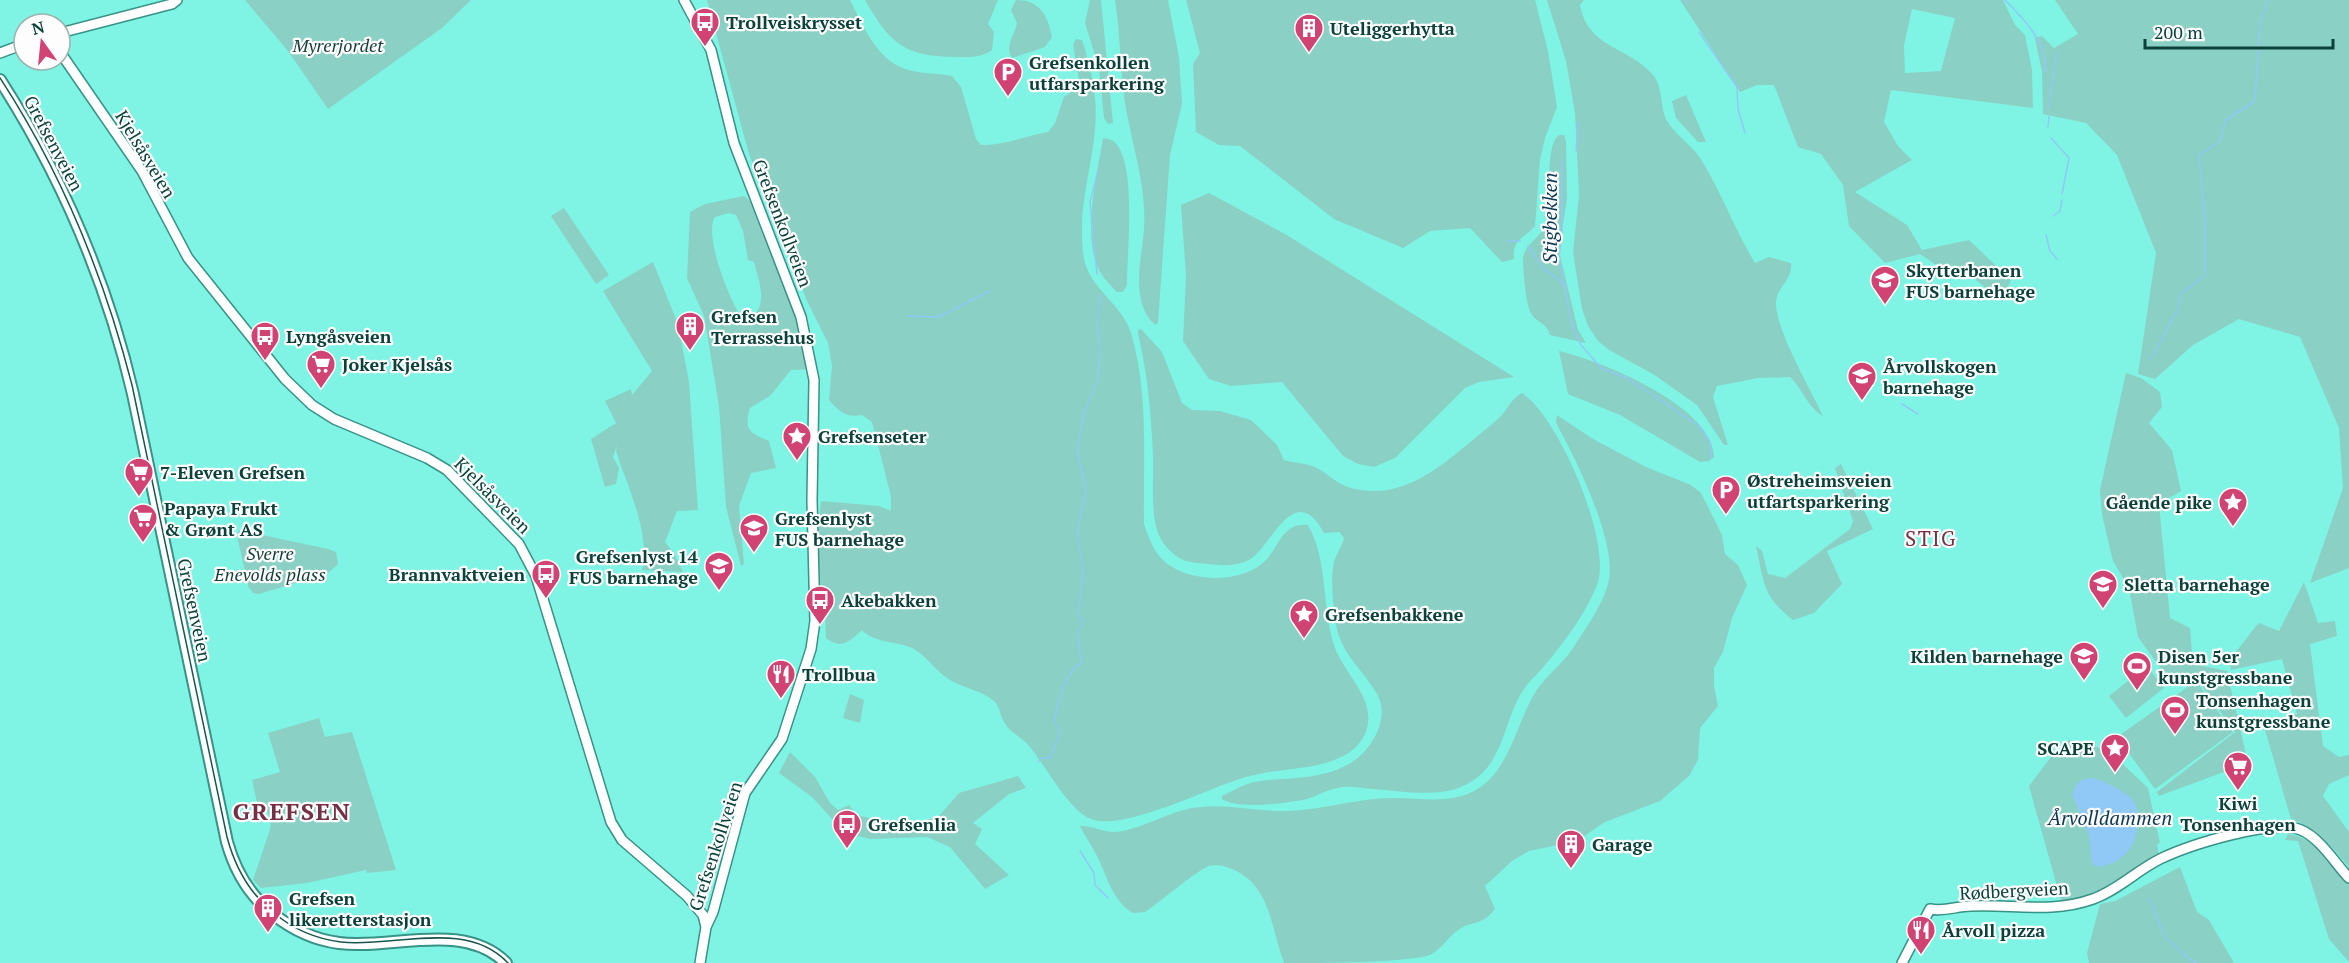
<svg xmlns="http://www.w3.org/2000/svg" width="2349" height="963" viewBox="0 0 2349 963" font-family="'PT Serif',serif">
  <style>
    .green { fill: #8ad0c5; fill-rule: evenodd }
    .water { fill: #90c9f6 }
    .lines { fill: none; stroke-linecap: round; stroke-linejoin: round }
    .stream { stroke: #90c9f6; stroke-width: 1.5 }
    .tertiary-casing { stroke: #379287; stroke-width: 12 }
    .secondary-casing { stroke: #379287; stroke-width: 14 }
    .tertiary { stroke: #fff; stroke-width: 9 }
    .secondary { stroke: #fff; stroke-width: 10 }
    .tram { stroke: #19564f; stroke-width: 1.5 }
    .labels { text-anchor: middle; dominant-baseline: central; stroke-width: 4.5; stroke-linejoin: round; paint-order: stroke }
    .poi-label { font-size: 18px; font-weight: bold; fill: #0b413b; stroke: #fdfdfd; text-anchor: start }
    .park-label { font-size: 18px; font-style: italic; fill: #143d38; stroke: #fdfdfd }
    .street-label { font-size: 18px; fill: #0b413b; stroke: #fdfdfd }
    .water-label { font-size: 20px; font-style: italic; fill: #0c3856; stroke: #fdfdfd }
    .quarter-label { font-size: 21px; letter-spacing: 1.5px; fill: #753045; stroke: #fdfdfd }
    .district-label { font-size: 24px; font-weight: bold; letter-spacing: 1.5px; fill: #753045; stroke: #fdfdfd }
  </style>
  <rect width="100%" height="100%" fill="#7ff4e4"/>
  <path class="green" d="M245,0H471L442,28L328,109L288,51Z
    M707,0H850C863,25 876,59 905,69C919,74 937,73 952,76L961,87L976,139L981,145C1003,146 1025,136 1048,132L1055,123L1064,97L1080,86L1073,45L1076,39L1082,40C1092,69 1098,99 1095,130C1091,173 1078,206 1083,252C1086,288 1121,301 1131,333C1149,393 1143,461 1144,524C1148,535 1152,548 1160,557C1182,582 1232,584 1259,566C1279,553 1279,522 1308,525C1329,562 1321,608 1335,648C1346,677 1379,701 1365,734C1359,746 1351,753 1339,758C1310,771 1276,768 1246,777C1210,787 1123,832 1091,819C1069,811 1045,765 1030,747C1022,737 1011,734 1004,722C1000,715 1000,708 995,702C984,691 963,688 950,680C936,672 926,655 912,648C895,641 874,643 862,630C849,642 841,650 826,638L825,613L817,590L816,555L821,501L879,506L891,511V496L872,422L862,415C847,418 839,412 829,400L832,366L828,343L807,301L749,154Z
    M865,0H998L988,24L994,32L992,50C981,58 970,57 957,57C905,57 890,44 865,0Z
    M1016,0C1040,0 1048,16 1052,37L1045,47L1012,58C1004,46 1015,35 1017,23L1011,10Z
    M1090,0H1101L1113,123L1108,124L1104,118L1099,68L1085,23Z
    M1115,0H1168L1179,57L1182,104L1170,155L1158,323L1155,325C1129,301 1142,259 1144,228C1147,184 1130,140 1124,96C1120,64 1120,32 1115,0Z
    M1186,0H1535L1548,51L1557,107L1545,138L1540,160L1535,226C1523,239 1512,239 1514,259L1502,262L1470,228L1430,231L1403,248L1334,219L1240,146L1219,145L1196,132L1193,64L1200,53Z
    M1547,0H1584L1580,5C1588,49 1629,46 1653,75C1663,87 1660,105 1666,119C1674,135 1693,145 1702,161C1722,194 1735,230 1755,263L1769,257L1791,263C1793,279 1778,286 1776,301C1774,327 1811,390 1823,416C1808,408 1802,388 1790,377L1758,378L1717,386L1713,397L1728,445H1724L1697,405L1653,374L1609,350L1598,341L1588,326L1582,309L1573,252L1579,195L1575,113L1566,61Z
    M1680,0H2003L2015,25L2025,35L2032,70L2033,108L1891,90L1884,122L1898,146L1912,160L1855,192L1907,225L1922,250L1969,240L2011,280L2002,302L1961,267L1935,264L1920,254L1885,263L1849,226L1843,185L1821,154L1798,147L1774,85H1757L1740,92ZM1912,9L1955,18L1941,71L1905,73L1904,45Z
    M2055,0H2349V568L2310,583L2343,488L2339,428L2300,337L2239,319L2193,345L2155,379L2138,374L2156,253L2117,155L2086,123L2043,114L2042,72L2035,38L2042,36L2054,48L2078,34Z
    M1686,95L1706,142H1698L1676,118L1672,101Z
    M1559,135H1564L1566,141L1567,198L1559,251L1578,330L1586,343L1550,335C1547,323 1538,323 1532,315C1526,307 1523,271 1523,261C1522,244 1545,236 1548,219C1552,200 1544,146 1559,135Z
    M1103,138C1109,139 1114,140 1118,146C1136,174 1127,251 1127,285L1123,292H1117C1112,287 1106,281 1102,275C1080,242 1097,175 1103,138Z
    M1209,193L1285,234L1514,377L1479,382L1465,388L1395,458L1374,467L1358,464L1343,456L1282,382L1231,386L1209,379L1183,341L1186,276L1181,205Z
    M744,196L751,202L797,320L812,369L791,370L770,396L750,408C743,431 751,433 769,441L776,468L751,473L739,506L744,564L741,566L726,507L719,406L704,316L687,278L690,212L705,204ZM729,213L736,215L743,231L748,260L754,262C760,285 770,309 745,322C731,306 703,235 715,217Z
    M564,208L609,275L596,284L551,216Z
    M653,262L678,324L689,382L698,510L677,511L665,542L674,553L683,572L642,570C651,533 627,486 616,451L617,445L613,457L619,468L616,484L605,487L591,439L616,423L605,401L631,389L632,395L652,371L603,291Z
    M1141,329L1162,352L1182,403L1192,410L1220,411L1251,420L1277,445L1284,460C1294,463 1305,463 1315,467C1328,473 1336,484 1351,488C1404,502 1442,465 1480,434C1487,428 1495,422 1501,416C1509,407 1512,398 1522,393C1559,417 1613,543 1597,585C1585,615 1565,641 1545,665C1539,673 1530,680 1524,689C1502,721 1505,768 1463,786C1438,798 1400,791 1373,789C1361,788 1348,785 1337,788C1326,790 1317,796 1307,799C1290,803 1236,810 1222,799V796C1234,790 1246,783 1260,781C1292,777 1320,780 1349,764C1371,752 1391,718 1377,694C1366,674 1347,659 1339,636C1334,622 1329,573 1335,559C1338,551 1342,546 1344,538L1339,532L1324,533C1294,478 1272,547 1249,560C1237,566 1222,566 1209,564C1199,563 1186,563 1178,557C1169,551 1162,543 1158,533C1150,510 1154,480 1153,456C1151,414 1148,375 1138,334V330Z
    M1559,351C1602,361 1713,406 1714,457L1709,461L1700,462L1620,415L1568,394Z
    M2126,373L2141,378L2160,392L2162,407L2149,423L2172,450L2181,491L2159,504L2170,618L2190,628L2193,664L2227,671L2248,763L2159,796L2157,792L2235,732L2196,678L2181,686L2169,680L2138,637L2129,588L2113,561L2102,515L2100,490Z
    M1557,415L1593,439L1646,467L1691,485L1701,493L1722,535L1725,554L1738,565L1747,585L1732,618L1723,652L1714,668V686L1718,706L1700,728L1698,760L1689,776L1660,801L1605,822L1577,841L1529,851L1512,861L1485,886L1495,909C1480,928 1470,920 1457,931C1446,939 1442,949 1430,955C1401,963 1320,963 1284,963C1271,929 1271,885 1232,869C1225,866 1217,864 1209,866C1196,871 1160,902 1145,912L1133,913C1113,901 1108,879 1098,858C1093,847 1085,837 1080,826C1095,825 1104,835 1123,831C1151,825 1173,809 1201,807C1229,804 1258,812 1287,811C1321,810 1355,799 1390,798C1418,797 1448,805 1474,791C1509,772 1515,728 1533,696C1542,679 1562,665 1573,648C1586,628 1604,603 1609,580C1616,540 1576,459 1556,423Z
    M1841,464L1873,529L1827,551L1842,584L1814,613L1793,620C1762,596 1764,582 1756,546L1762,551L1768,574L1785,578L1850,529L1853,521L1835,468Z
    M239,530L328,549L336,552L338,564L328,573L259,594L253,593L248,586L237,535Z
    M2304,582L2318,623L2335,621L2337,636L2310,644L2323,746L2339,757L2349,755V775L2329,784L2323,796L2349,832V867C2332,847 2316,828 2291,819L2263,723L2297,714L2282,659L2231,670L2229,657C2242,648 2248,634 2259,623L2279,631Z
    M2147,666L2164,688L2126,718L2109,696Z
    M2196,681L2233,732L2155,789L2117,737Z
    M850,694L864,700L860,723L843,718Z
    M319,718L325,737L352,732L396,870L367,873L366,870L307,883L261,888L253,880L271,826L266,806L258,807L252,780L280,772L268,733Z
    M2069,740L2088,743L2111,753L2148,788L2160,843L2157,844L2159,855L2105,889L2062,904L2029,786L2051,757Z
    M790,752L815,777L830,803L838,810L849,805L857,815L891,823L917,824L939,816L959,793L1018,776L1026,788L1009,794L973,823L982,829L975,844L1009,875L985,889L950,847L927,837L871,839L846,834L812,797L779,773Z
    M2288,834C2316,838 2332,865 2349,885V962L2329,939L2298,841L2285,840Z
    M2180,867L2197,912L2209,920L2234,963H2089L2087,953L2100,904L2115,901Z"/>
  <path class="water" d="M2093,778C2105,782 2121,789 2131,798C2137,804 2138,812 2138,820C2136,846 2126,862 2099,867L2092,864L2089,835L2073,797C2073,784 2081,778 2093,778Z"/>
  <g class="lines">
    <path class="stream" d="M1685,0L1686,3
      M2005,0C2023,18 2049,44 2045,72
      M1699,32L1737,87L1738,109L1745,133
      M2048,109L2057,52
      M2048,127L2049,116
      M2051,138L2069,158L2062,194
      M1576,151L1578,122
      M1562,160V230L1559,258L1571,322L1581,345L1601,368L1627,378L1700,427L1710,442L1711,458
      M2053,216L2060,211L2062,200
      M2046,235L2050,251L2057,259
      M1507,241H1520
      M1528,246L1543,268L1566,286
      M1097,274L1090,202L1098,171
      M907,316L939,317L990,291
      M2151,359L2178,309L2180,294L2205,275V223L2199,155L2220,141L2226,120L2255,101L2260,23L2268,0
      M1902,404L1918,414
      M1038,762L1043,758H1050L1060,732L1054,721C1058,703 1064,673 1081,663L1078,633L1082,622L1078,614L1083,573L1077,532L1086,489L1077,452L1084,413L1098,379L1100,350L1097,324L1100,295
      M1080,851L1094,873L1095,885L1108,898
      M2148,899C2157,912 2158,923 2164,935C2167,941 2191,960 2196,963"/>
    <g class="tertiary-casing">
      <path id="tertiary" d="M684,0L711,50L734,143L801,317L814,380L812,500L815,621L811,649L782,739L745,793L713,912L706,927
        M60,33L172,4L177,0
        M60,52L142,171L188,258L285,379L312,405L334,419L427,458L447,470L519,544L536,576L611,822L622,840L687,896L703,915L706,927L700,963
        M0,53L24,44
        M1902,963L1930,909C1946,912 1956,906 1971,906C2013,904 2051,914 2093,899C2118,890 2136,871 2160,859C2187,846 2272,818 2301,830C2320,838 2335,863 2349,878"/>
    </g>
    <g class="secondary-casing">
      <path id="secondary" d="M0,80C62,177 107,282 133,394L227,842C235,871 250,896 273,914C292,929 315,940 339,943C392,950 463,920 506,963"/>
    </g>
    <use href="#tertiary" class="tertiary"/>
    <use href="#secondary" class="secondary"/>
    <path class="tram" d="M0,78C62,173 104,276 132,385L227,837C235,867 250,894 274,913C293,929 317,939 341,942C394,948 466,918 508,963"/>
  </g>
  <defs>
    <g id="bus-pin" transform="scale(1.5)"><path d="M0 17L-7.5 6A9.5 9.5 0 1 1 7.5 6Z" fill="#d04373" stroke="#fdfdfd"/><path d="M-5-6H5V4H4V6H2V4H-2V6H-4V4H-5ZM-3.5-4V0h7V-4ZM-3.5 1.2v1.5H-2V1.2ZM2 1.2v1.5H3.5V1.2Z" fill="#fff"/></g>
    <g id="building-pin" transform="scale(1.5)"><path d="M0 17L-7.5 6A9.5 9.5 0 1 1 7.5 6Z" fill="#d04373" stroke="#fdfdfd"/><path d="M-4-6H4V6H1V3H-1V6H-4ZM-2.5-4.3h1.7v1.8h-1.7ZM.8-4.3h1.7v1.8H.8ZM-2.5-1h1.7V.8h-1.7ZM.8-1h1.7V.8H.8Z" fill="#fff"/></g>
    <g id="parking-pin" transform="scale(1.5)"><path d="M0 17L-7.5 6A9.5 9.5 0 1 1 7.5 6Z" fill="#d04373" stroke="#fdfdfd"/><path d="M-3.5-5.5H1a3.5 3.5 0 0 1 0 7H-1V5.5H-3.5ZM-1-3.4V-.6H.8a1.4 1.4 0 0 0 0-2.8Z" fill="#fff"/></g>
    <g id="school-pin" transform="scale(1.5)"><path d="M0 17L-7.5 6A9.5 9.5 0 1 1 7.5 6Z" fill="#d04373" stroke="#fdfdfd"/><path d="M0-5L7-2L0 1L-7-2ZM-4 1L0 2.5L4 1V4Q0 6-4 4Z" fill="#fff"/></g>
    <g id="supermarket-pin" transform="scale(1.5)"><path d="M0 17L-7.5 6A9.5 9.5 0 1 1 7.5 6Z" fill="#d04373" stroke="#fdfdfd"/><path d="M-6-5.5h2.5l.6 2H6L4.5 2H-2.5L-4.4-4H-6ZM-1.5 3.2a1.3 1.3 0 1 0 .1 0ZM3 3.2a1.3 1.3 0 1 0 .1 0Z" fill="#fff"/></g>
    <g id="sight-pin" transform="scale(1.5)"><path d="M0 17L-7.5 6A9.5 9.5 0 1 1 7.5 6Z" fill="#d04373" stroke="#fdfdfd"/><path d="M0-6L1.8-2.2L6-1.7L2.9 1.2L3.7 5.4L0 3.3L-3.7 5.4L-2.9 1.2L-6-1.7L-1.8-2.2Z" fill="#fff"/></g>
    <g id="stadium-pin" transform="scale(1.5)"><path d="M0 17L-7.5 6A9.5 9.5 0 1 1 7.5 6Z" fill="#d04373" stroke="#fdfdfd"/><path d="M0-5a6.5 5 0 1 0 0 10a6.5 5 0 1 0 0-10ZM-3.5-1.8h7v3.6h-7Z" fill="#fff"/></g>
    <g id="restaurant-pin" transform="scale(1.5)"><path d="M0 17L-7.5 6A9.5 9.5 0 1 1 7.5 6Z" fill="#d04373" stroke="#fdfdfd"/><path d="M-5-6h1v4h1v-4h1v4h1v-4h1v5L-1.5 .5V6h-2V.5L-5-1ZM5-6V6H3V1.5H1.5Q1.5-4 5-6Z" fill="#fff"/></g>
  </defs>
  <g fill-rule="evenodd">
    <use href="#bus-pin" x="705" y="22"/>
    <use href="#building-pin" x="1309" y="28"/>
    <use href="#parking-pin" x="1008" y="72"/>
    <use href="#school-pin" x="1885" y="280"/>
    <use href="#building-pin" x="690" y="326"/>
    <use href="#bus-pin" x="265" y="336"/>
    <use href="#supermarket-pin" x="321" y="364"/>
    <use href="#school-pin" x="1862" y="376"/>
    <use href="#sight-pin" x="797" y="436"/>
    <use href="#supermarket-pin" x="139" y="472"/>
    <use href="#parking-pin" x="1726" y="490"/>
    <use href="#sight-pin" x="2233" y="502"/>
    <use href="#supermarket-pin" x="143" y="518"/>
    <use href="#school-pin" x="754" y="528"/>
    <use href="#school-pin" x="719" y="566"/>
    <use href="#bus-pin" x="546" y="574"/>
    <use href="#school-pin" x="2103" y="584"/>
    <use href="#bus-pin" x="820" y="600"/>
    <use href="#sight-pin" x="1304" y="614"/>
    <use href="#school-pin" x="2084" y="656"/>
    <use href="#stadium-pin" x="2137" y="666"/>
    <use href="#restaurant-pin" x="781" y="674"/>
    <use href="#stadium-pin" x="2175" y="710"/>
    <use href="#sight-pin" x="2115" y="748"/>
    <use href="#supermarket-pin" x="2238" y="766"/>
    <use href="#bus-pin" x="847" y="824"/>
    <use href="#building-pin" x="1571" y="844"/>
    <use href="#building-pin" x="268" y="908"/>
    <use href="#restaurant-pin" x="1921" y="930"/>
  </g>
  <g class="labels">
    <g class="poi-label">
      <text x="726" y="22">Trollveiskrysset</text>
      <text x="1330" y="28">Uteliggerhytta</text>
      <text x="1029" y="62">Grefsenkollen<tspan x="1029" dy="21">utfarsparkering</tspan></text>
      <text x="1906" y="270">Skytterbanen<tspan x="1906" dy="21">FUS barnehage</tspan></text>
      <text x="711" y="316">Grefsen<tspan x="711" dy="21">Terrassehus</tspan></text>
      <text x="286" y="336">Lyngåsveien</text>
      <text x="342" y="364">Joker Kjelsås</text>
      <text x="1883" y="366">Årvollskogen<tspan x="1883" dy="21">barnehage</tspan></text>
      <text x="818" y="436">Grefsenseter</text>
      <text x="160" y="472">7-Eleven Grefsen</text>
      <text x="1747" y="480">Østreheimsveien<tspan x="1747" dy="21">utfartsparkering</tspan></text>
      <text x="2212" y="502" text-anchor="end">Gående pike</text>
      <text x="164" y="508">Papaya Frukt<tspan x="164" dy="21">&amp; Grønt AS</tspan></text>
      <text x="775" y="518">Grefsenlyst<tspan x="775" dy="21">FUS barnehage</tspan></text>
      <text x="698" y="556" text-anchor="end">Grefsenlyst 14<tspan x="698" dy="21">FUS barnehage</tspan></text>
      <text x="525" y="574" text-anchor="end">Brannvaktveien</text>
      <text x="2124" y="584">Sletta barnehage</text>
      <text x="841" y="600">Akebakken</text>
      <text x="1325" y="614">Grefsenbakkene</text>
      <text x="2063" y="656" text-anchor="end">Kilden barnehage</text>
      <text x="2158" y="656">Disen 5er<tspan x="2158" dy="21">kunstgressbane</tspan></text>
      <text x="802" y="674">Trollbua</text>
      <text x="2196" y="700">Tonsenhagen<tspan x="2196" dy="21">kunstgressbane</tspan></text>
      <text x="2094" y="748" text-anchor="end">SCAPE</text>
      <text x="2238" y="803" text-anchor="middle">Kiwi<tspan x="2238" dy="21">Tonsenhagen</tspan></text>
      <text x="868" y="824">Grefsenlia</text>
      <text x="1592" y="844">Garage</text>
      <text x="289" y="898">Grefsen<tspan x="289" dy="21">likeretterstasjon</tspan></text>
      <text x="1942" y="930">Årvoll pizza</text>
    </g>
    <g class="park-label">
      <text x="338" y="45">Myrerjordet</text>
      <text x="270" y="553">Sverre<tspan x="270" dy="21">Enevolds plass</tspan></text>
    </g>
    <g class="street-label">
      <text transform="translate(54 143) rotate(62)">Grefsenveien</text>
      <text transform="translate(146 154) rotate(59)">Kjelsåsveien</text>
      <text transform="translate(783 223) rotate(69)">Grefsenkollveien</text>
      <text transform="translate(493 495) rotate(45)">Kjelsåsveien</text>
      <text transform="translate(195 610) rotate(78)">Grefsenveien</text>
      <text transform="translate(715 846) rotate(-72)">Grefsenkollveien</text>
      <text transform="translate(2014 890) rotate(-3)">Rødbergveien</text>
    </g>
    <g class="water-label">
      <text transform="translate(1549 218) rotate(-90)">Stigbekken</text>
      <text x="2110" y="817">Årvolldammen</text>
    </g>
    <g class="quarter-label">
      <text x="1931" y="538">STIG</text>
    </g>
    <g class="district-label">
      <text x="292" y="811">GREFSEN</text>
    </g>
  </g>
  <g transform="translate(42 42) rotate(345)"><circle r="28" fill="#fdfdfd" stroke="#9cb2af" stroke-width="1.5"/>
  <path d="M0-4.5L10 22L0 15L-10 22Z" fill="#d04373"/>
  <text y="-9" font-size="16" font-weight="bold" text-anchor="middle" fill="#0b413b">N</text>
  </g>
  <path d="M2145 39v9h188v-9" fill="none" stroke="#0b413b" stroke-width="3"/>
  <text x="2154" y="39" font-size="18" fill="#0b413b" stroke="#fdfdfd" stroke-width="4.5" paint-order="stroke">200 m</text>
</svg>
